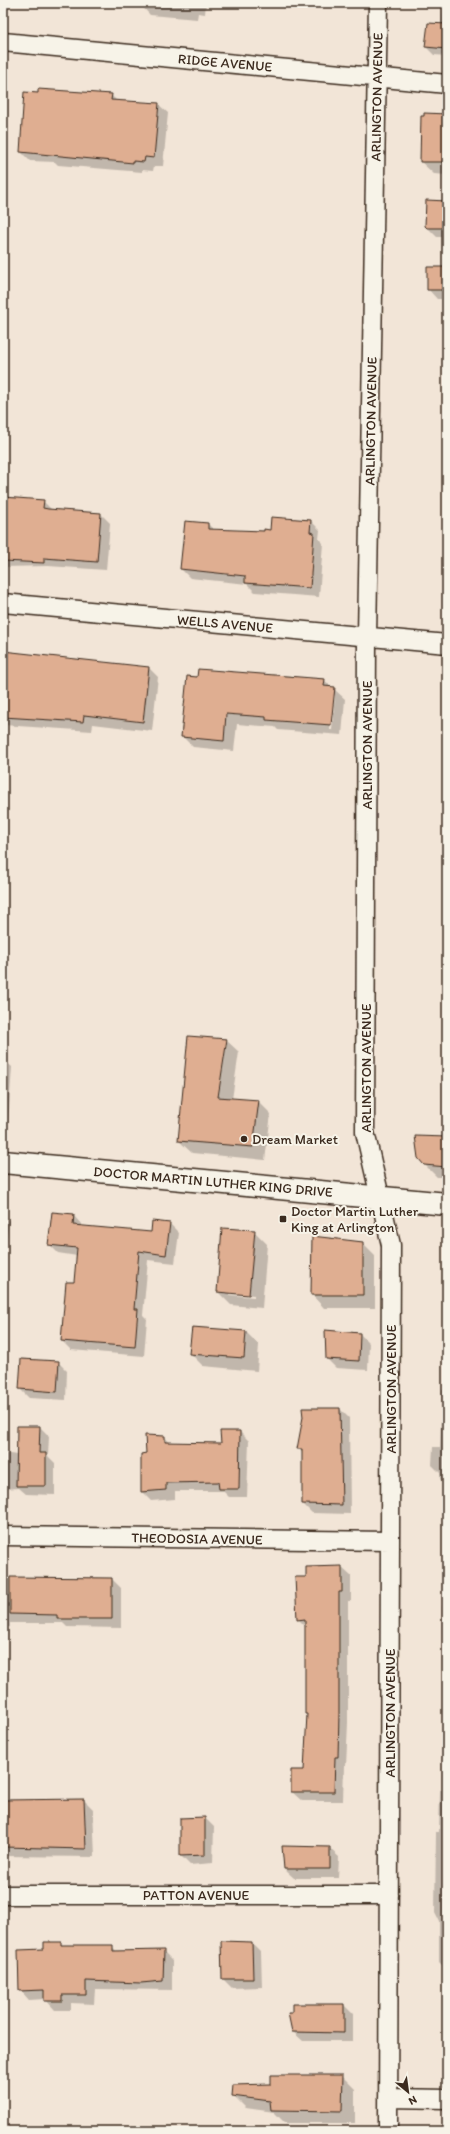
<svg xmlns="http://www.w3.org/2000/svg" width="450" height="2134" viewBox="0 0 450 2134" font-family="Itim,sans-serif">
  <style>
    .shadow { fill: #0003; fill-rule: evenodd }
    .building { fill: #dfae91; stroke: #3b2a1e }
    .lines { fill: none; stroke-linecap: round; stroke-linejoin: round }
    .minor-casing { stroke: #3b2a1e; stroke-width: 21 }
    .secondary-casing { stroke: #3b2a1e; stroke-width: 25 }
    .minor { stroke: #f7f3e8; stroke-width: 18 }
    .secondary { stroke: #f7f3e8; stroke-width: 22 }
    .poi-dot { fill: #3b2a1e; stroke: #f7f3e8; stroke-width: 1.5 }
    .labels { text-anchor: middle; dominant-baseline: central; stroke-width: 4; stroke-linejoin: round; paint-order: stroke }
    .street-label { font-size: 14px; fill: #3b2a1e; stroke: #f7f3e8 }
    .poi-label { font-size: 14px; fill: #3b2a1e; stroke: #f7f3e8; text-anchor: start }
  </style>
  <rect width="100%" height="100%" fill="#f2e5d7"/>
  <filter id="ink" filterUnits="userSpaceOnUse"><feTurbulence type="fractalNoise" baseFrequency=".025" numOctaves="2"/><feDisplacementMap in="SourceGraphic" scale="8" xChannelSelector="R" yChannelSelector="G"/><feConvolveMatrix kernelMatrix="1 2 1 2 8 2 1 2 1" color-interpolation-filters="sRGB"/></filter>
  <g filter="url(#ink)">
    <path class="shadow" d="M139,3H206L205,14L198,13L197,19L150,15Z
      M443,3H447V56L434,55L426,47L442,25Z
      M111,95L118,102L158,104L168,113L163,166H154L153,171L142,170V172L58,165L55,162L30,161L21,152Z
      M447,116V175L434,174L421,162L425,117Z
      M447,202V237H437L426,226Z
      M447,268V299H437L428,289Z
      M3,497L43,501L52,510L101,514L110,523L106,570L48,566L3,567Z
      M311,521L320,530L319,539L323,543L319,597L255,592L247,584L190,578L181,569L208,524L214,530L265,532Z
      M3,653L149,668L158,677L152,731L93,724L92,731L3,725Z
      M188,677L324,680L345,699L342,735L278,730L275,727L237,724L234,751L193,747L182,736ZM333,694L335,695L332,730H330Z
      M226,1040L239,1052L232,1099L258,1101L271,1114L265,1160L192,1153L179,1141Z
      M3,1059L12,1067L8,1124H3Z
      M447,1138V1177H437L424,1164Z
      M3,1215L9,1221L3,1270Z
      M73,1215L82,1225V1227L151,1233L170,1224L179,1233L175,1263L148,1260L143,1315L147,1319L144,1356L71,1350L62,1341L75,1283L77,1256L58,1253L49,1244Z
      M223,1229L254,1231L267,1244L262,1308L231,1305L218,1292ZM230,1293L254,1295V1297L230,1295Z
      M362,1243L375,1256V1308H324L312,1295Z
      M193,1328L246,1332L259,1345L257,1371L203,1366L191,1354Z
      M326,1331L360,1334L369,1343L368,1370L336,1368L327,1359Z
      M58,1362L67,1371L66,1400L29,1398L20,1389Z
      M442,1390L447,1391V1486L440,1479V1473L432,1465L433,1447H440Z
      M340,1409L349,1418L350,1514L312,1513L303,1504V1454L298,1448Z
      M40,1427L49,1436L48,1456L55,1463V1495L26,1494L19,1488L3,1489V1453L17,1455Z
      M240,1432L249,1441L247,1497H229L223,1491H175V1499L151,1501L142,1492L147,1454L165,1437L170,1443L222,1444Z
      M445,1516H447V1540L445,1538Z
      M341,1567L351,1576V1601H348V1723L346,1766H344L343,1801H302L292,1792L305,1771L308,1715L306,1713V1627L298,1619L307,1578Z
      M3,1578L112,1579L121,1588V1628L67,1627L63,1623H10V1627H3Z
      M442,1606H447V1670L443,1666Z
      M440,1790H447V1970L439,1962V1921L435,1913L436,1832H439Z
      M84,1800L93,1809L95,1857L3,1856V1801Z
      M205,1818L214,1827L213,1863L190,1865L181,1856V1819Z
      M329,1848L339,1857L338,1878H294L284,1869Z
      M222,1942L252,1943L261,1952L262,1987L232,1988L223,1979Z
      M60,1943L63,1946H112L117,1952L163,1951L172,1960V1990L95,1989L94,2004L71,2003V2010H55L45,1999L29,2000L20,1990L45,1950Z
      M344,2005L353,2014V2041H303L293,2032Z
      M342,2076L355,2089V2123H285L274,2112L246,2108L233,2095L272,2085Z"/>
    <path class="building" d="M428,23L447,24V49L425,47Z
      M38,89L112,94L111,100L159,103L154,158L145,157L144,162L133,161V163L20,152L24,92L38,93Z
      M424,113L447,114V162H420L421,116H424Z
      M426,200L447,201V228H427L425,226Z
      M427,267H447V290H427Z
      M3,497L44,500L43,508L48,509L101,513L97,562L44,558V563L3,561Z
      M271,517L311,520L310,532L314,533L310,588L245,583V576L180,569L185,521L208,523V529L264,531V529L270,530Z
      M3,651L149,667L143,722L84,715L83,722L3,717Z
      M198,669L325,679L324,686L335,687L331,725L266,720V717L226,714L224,741L181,737L187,676L197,677Z
      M188,1036L227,1039L218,1097L259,1100L253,1147L178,1141Z
      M415,1136L447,1137V1167L424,1165L418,1158Z
      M52,1212L74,1214L73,1225L151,1232L152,1221L170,1223L166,1255L139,1251L134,1309H138L135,1347L61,1341L66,1282H74L77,1248L48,1245Z
      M222,1228L255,1230L249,1295L217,1292Z
      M312,1236L363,1242V1295H311Z
      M192,1327L246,1331L244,1358L189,1354Z
      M325,1330L360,1333L359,1361L326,1359Z
      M21,1359L59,1361L57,1392L19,1389Z
      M302,1408H340L342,1505L302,1504V1449H297L303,1417Z
      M17,1426H40L39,1453H46V1486H16Z
      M220,1431H240L239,1489H219L218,1482L166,1483V1490L141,1492V1454L146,1453L145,1435L165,1436V1442L221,1443Z
      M342,1566V1592H339V1713L338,1757H335L334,1792H291V1770H304L307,1714H305V1619L297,1620L295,1577H306V1567Z
      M10,1577L112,1578V1619H57V1615L10,1614Z
      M84,1799L86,1849L3,1847V1800Z
      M205,1817V1855L180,1856V1818Z
      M282,1846L330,1847V1869H284Z
      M221,1941L252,1942L253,1979H222Z
      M44,1942H61V1945H113V1951L164,1950L163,1981L141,1983L86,1981V1995H62V2001H44V1990L19,1991L18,1950L44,1949Z
      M292,2004H344V2033L292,2032L288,2013H292Z
      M271,2075H343L342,2111L271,2110L270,2101L232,2096L233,2085L271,2084Z"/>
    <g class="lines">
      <g class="minor-casing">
        <path id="minor" d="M378,3L367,637L365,1132L391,1245L388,2131
          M3,42L447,84
          M3,603L447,644
          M3,1536L390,1541
          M3,1895H389
          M388,2098L447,2099"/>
      </g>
      <g class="secondary-casing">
        <path id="secondary" d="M3,1162L447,1204"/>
      </g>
      <use href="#minor" class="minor"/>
      <use href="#secondary" class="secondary"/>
    </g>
  </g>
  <g class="poi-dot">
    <circle cx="244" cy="1139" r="4"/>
    <rect x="279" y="1215" width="8" height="8" rx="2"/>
  </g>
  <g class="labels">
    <g class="street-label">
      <text transform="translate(225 63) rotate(5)">RIDGE AVENUE</text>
      <text transform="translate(377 97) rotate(-89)">ARLINGTON AVENUE</text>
      <text transform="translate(371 421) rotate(-89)">ARLINGTON AVENUE</text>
      <text transform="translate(225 624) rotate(5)">WELLS AVENUE</text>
      <text transform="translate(367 745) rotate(-90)">ARLINGTON AVENUE</text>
      <text transform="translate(366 1068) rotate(-90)">ARLINGTON AVENUE</text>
      <text transform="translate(213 1182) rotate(5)">DOCTOR MARTIN LUTHER KING DRIVE</text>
      <text transform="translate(391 1389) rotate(-90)">ARLINGTON AVENUE</text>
      <text transform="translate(197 1539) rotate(1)">THEODOSIA AVENUE</text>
      <text transform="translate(390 1713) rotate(-90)">ARLINGTON AVENUE</text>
      <text x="196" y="1895">PATTON AVENUE</text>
    </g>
    <g class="poi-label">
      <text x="252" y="1139">Dream Market</text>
      <text x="291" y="1211">Doctor Martin Luther<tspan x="291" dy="16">King at Arlington</tspan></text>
    </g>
  </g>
  <rect width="450" height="2134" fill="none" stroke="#f7f3e8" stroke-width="16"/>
  <rect x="8" y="8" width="434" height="2118" fill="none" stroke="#3b2a1e" stroke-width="1.5" filter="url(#ink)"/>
  <g transform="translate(408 2092) rotate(151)" stroke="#f7f3e8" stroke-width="3" paint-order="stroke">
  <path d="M0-3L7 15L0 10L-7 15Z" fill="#3b2a1e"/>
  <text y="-6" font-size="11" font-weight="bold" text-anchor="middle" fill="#3b2a1e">N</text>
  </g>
</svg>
